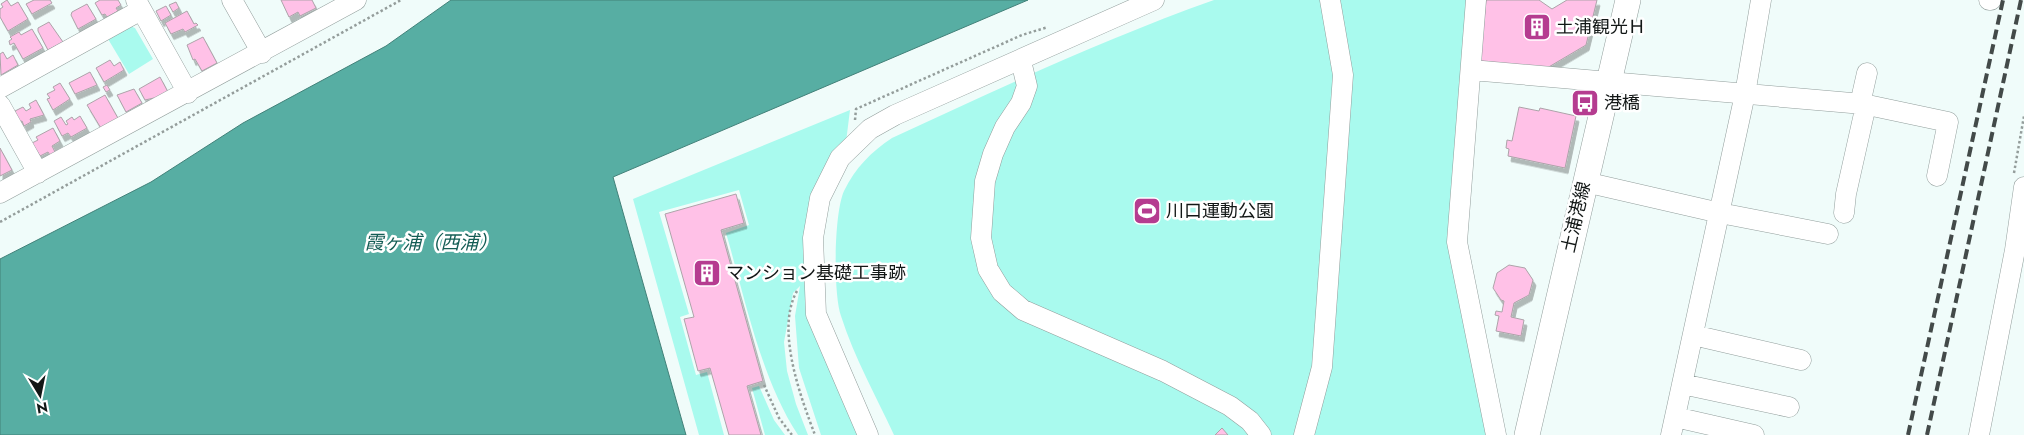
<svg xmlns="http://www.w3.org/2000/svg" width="2024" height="435" viewBox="0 0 2024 435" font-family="Jost,'Noto Sans JP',sans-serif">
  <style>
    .green { fill: #a9faee }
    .water { fill: #57aea3; stroke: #428179 }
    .building { fill: #ffc1e7; stroke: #ada3a9; filter: url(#shadow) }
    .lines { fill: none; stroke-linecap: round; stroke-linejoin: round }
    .minor-casing { stroke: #929e9c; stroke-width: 21 }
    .major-casing { stroke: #929e9c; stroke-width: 26 }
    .path { stroke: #949d9b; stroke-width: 2.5; stroke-dasharray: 2.5 2.5; stroke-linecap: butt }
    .minor { stroke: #fff; stroke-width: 20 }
    .major { stroke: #fff; stroke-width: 25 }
    .rail { stroke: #434a49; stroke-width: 4; stroke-dasharray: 10 5; stroke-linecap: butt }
    .labels { text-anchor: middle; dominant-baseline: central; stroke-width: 5; stroke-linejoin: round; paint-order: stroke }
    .poi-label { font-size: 18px; fill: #121716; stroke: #fff; text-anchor: start }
    .street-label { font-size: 18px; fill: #121716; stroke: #fff }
    .water-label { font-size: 19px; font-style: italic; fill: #145d55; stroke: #fff }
  </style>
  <defs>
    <filter id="shadow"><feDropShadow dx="3" dy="5.5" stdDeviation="0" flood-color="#0004"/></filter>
  </defs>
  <rect width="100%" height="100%" fill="#f0fcfa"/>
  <path class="green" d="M1214,0H1470L1451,241L1489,435H894C876,396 854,357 841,316C833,293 834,213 844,191C855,168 871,152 892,138C998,89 1104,39 1214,0Z
    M130,26L135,28L153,59L129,74L108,39Z
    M850,110L846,142L808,279L862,435H821L799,368L795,316L800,286L793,293L784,342L787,371L796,404L808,435H798C761,379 745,298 726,233L749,225L739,190L659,212L689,314L680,317L696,375L707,372L724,435H699L633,199Z
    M759,386L774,420L785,435H765L752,388Z"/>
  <path class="water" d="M451,0H1028L613,177L686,435H0V259L151,182L243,123L386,46Z"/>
  <path class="building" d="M7,0L11,6L18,2L28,19L8,31L0,17V9L3,7L1,4Z
    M34,0H50L52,3L32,14L26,4Z
    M100,0H118L121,5L116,8L118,11L107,17L105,14L102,15L95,3Z
    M281,0H312L316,8L300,16L298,12L289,17Z
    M1486,0H1539L1552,9L1567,0H1597L1586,45L1547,68L1480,61Z
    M176,2L179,8L173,12L169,5Z
    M87,4L96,19L78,29L71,15L72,12Z
    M166,6L171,15L161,21L156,11Z
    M187,11L194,24L196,23L198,25L185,32L183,29L171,34L165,23Z
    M49,22L63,42L48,50L38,31V28Z
    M32,29L43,48L23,59L14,43L10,45L9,41L12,39L10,37L19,32L21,35Z
    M203,37L217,63L202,71L195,59L193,60L187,45Z
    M3,52L7,59L13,55L18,65L1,75L0,54Z
    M110,60L114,66L120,62L124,70L104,82L96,68Z
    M90,72L97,85L75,94L69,83Z
    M160,77L168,92L155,100L154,98L145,100L139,89Z
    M60,83L70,99L53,110L47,99L50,98L47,94L55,90L53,87Z
    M107,85L110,90L106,92L103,87Z
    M134,89L142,103L126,112L117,95Z
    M105,95L119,120L102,130L87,105Z
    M36,100L44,115L30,119L31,122L24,126L22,121L19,122L15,111L23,107L26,111L31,108L29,104Z
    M1519,107L1539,111L1540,108L1576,116L1565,168L1508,156L1509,149L1506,148L1507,140L1512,141Z
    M80,116L87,128L71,137L68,133L62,136L54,121L61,117L66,125L68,124L66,121L72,117L74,120Z
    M53,128L60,141L52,146L55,152L50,155L48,152L40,156L32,143L38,140L36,137Z
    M0,148L12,170L0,176Z
    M736,194L744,223L721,230L763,381L747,386L761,435H729L710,368L698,371L684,319L694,317L665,214Z
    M1509,265L1525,268L1533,280L1529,295L1514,303L1511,317L1524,320L1521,336L1496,331L1499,316L1495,315L1496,311L1502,312L1504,301L1501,300L1493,288L1497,273Z
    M1222,428L1228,435H1215Z"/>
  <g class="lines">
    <g class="minor-casing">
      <path id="minor" d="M136,0L188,93
        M232,0L262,53
        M1476,0L1457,242L1496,435
        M1989,0H1991
        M1021,61L1027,86L1021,103L1005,127L993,154L985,181L981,238L988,269L1002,292L1023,310L1163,371L1230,406L1250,421L1261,435
        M1471,70L1863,104L1948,122L1937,176
        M0,88L141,10
        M1860,104L1867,73
        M0,105L38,173
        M1585,182L1720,213L1828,234
        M0,193L356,0
        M1844,213L1846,194L1866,105
        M1693,335L1801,360
        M1682,384L1789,407
        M1675,417L1754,435
        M868,435L816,314L813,238L820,198L840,158L870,129L895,115L1154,0
        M1304,435L1322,367L1343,75L1330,0
        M1671,435L1745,94L1761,0
        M1979,435L2015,250L2024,187"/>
    </g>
    <g class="major-casing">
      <path id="major" d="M1527,435L1628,0"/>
    </g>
    <path class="path" d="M855,120L856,109L1022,35L1048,27
      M2014,173L2024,116
      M0,222L401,0
      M797,291C775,329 801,398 815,435
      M764,385L779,418L792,435"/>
    <use href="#minor" class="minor"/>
    <use href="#major" class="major"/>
    <path class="rail" d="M1908,435L2003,0
      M1927,435L2021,0"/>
  </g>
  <defs>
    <g id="building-square" transform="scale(1.4375)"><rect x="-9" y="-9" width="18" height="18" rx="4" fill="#b53c90" stroke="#fff"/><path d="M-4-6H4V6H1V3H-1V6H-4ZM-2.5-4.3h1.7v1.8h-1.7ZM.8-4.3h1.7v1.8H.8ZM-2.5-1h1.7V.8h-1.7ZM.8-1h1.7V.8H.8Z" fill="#fff"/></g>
    <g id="bus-square" transform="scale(1.4375)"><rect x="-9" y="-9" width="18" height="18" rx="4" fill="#b53c90" stroke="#fff"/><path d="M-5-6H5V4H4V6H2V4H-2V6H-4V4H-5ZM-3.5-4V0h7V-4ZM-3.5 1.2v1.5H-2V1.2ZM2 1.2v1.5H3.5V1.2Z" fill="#fff"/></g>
    <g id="stadium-square" transform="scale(1.4375)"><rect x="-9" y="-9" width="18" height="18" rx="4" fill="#b53c90" stroke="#fff"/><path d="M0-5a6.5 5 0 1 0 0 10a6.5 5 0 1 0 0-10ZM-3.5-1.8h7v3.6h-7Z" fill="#fff"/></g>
  </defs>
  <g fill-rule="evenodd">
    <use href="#building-square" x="1537" y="27"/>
    <use href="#bus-square" x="1585" y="103"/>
    <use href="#stadium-square" x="1147" y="211"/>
    <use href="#building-square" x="707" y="273"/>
  </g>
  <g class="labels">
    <g class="poi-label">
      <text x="1556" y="27">土浦観光Ｈ</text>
      <text x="1604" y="103">港橋</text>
      <text x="1166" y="211">川口運動公園</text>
      <text x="726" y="273">マンション基礎工事跡</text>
    </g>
    <g class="street-label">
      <text transform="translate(1576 217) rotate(-77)">土浦港線</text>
    </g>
    <g class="water-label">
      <text x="431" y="242">霞ヶ浦（西浦）</text>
    </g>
  </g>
  <g transform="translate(40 395) rotate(170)" stroke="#ffffff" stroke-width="4" paint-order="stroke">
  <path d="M0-4L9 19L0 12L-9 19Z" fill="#121716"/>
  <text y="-8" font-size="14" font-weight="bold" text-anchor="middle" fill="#121716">N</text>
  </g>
</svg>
